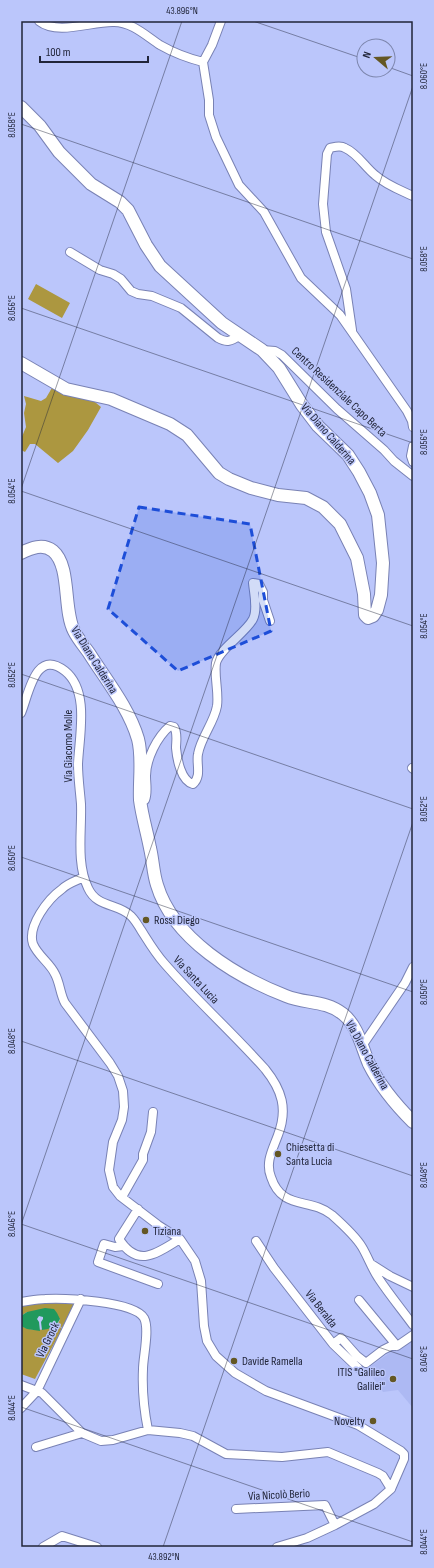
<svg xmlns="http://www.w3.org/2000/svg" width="434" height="1568" viewBox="0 0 434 1568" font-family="'Sofia Sans Condensed',sans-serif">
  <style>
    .built { fill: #adb9f3 }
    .green { fill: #ac9740 }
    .water { fill: #21995d }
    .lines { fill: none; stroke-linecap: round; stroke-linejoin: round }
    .street-casing { stroke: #7982b4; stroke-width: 10 }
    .secondary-casing { stroke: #7982b4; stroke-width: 14 }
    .street { stroke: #fff; stroke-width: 8 }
    .secondary { stroke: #fff; stroke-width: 12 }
    .marked { fill: #1d4ed8; fill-opacity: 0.2; stroke: #1d4ed8; stroke-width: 3; stroke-dasharray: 8 5; stroke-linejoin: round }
    .ticks { fill: none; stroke: #212539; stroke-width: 1; stroke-opacity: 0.45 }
    .poi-dot { fill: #645724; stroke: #bbc6fb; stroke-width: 1.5 }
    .labels { text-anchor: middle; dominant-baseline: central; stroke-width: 3; stroke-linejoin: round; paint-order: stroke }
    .street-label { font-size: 12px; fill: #212539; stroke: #bbc6fb }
    .poi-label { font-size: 12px; fill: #212539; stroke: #bbc6fb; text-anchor: start }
    .neatline { fill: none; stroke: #212539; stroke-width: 1.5 }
    .ticks-label { font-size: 10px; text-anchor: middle; fill: #212539 }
  </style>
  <rect width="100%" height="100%" fill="#bbc6fb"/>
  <path class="built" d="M413,1336V1408L398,1390L383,1392L367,1369Z"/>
  <path class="green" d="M36,284L70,303L62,318L28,299Z
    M53,386L90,398L101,407L88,430L73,451L58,463L35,444H30L25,452L21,450V439L26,427L24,413L26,404L24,396L41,401L46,398Z
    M36,1302H77L62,1328L58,1324L60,1319L27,1312L21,1316V1305Z
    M57,1324L62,1329L35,1379L21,1374V1326C34,1332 45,1331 57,1324Z"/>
  <path class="water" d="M45,1308L54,1309L57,1313L60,1319C56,1327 50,1329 42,1330L41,1322L43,1319V1317L39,1316L37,1319L39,1322L40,1331L27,1329L21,1326V1316L27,1312Z"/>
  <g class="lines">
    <g class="street-casing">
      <path id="street" d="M39,21C58,36 92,21 114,22C132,22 146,36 160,45C174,53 187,58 203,62L209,100V115L216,137L239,185L264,212L301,278L340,315L407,411L412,421L413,427
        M203,62L212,45L221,21
        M70,252L100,270L113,274L121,279L131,291L138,294L152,296L181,308L218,338C227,343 231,341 239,336
        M352,330L346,289L326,232L323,204L327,154L330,148C335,147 340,145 345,148C357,153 365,167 375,175C386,185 400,190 413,196
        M262,350L275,351L282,355L337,409L384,450L394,461L413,476
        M413,446L411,456L413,462
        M21,713C29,694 35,648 65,671C90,691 79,737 78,764C78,778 80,791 81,804C82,831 76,863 88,888C97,908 118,903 131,916C135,920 138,925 141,930C148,941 155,953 164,963C196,1000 233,1033 265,1069C282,1090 288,1109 278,1135C273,1149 265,1162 271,1177C282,1211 310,1197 332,1215C341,1223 356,1237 362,1247C368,1257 372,1269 379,1279C389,1294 402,1310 413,1325
        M412,768L413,769
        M140,801L145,800C148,793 146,784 146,776C146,759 157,737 170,726L174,727C178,733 176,741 176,748C177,759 181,781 193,784C202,776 196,764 198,754C201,737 214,723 217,706C219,692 214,677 216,663C219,649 246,633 253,619C258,609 254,594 253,583L259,584L263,592V600L270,621
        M84,877C76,881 68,883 62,889C48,899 27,926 33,944C38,956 50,963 55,974C60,983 60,994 65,1003L110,1063L118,1076L123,1091L124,1107L122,1120L113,1142L109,1170L113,1187L120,1196L158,1225L180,1239L195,1261L201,1281L204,1326L207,1341L216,1356L235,1373L266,1391L358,1425L401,1451L404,1454V1459L391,1489
        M362,1046L405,983L413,967
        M122,1197L143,1160V1154L151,1132L153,1112
        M138,1209L119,1239C138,1269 157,1253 180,1239
        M256,1241L274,1268L333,1344L358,1368
        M123,1246L115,1247L104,1244L98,1262L158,1284
        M371,1264L390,1276L413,1287
        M359,1300L397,1346
        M21,1302C29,1301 37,1299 45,1299C64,1298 134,1301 144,1318C150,1329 143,1357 143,1369C142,1390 144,1410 148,1430
        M333,1344L341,1338L357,1356L366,1363L383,1350L391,1346H397L413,1335
        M21,1385L42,1393L82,1433L101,1441L113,1440L148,1430L180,1433L193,1436L226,1454L282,1457L328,1452L378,1473L383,1476L391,1489L374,1504L335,1525L307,1538L277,1547
        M21,1408L37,1391L81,1299
        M36,1447L82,1433
        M236,1509L325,1505L335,1525
        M43,1547L62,1536L97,1547"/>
    </g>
    <g class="secondary-casing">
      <path id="secondary" d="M21,107L40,126L59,152L91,184L120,202L128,210L146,245L160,266L222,323L262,350L279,368L302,405L318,426L348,455L359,472L370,493L378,515L383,563L381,595L377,610L373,616L368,618L365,615L364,594L357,558L340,524L323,507L306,498L278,495L251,488L229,479L219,473L187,435L170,424L111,399L66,389L21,363
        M21,553C31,548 43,543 53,551C71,566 63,610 74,631C78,639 84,646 89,653C106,680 129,708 138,739C143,758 139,780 140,800C142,816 147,832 150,848C153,860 153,873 157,885C173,939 237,977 286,996C306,1004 325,1000 343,1014C358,1026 362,1048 369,1064C380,1086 396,1105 413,1122"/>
    </g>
    <use href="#street" class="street"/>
    <use href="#secondary" class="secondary"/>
  </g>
  <path class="marked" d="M139,507L250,524L271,631L178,671L108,609Z"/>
  <path class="ticks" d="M253,21L364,59M388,67L413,76M21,124L413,259M21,308L413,443M21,489L182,21M21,491L413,626M21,674L413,809M21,857L413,992M21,1041L413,1176M21,1224L413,1359M21,1225L413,86M21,1407L413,1542M163,1547L413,822"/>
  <g class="poi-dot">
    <circle cx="146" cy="920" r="4"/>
    <circle cx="278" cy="1154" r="4"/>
    <circle cx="145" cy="1231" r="4"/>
    <circle cx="234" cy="1361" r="4"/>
    <circle cx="393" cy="1379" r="4"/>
    <circle cx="373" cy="1421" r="4"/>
  </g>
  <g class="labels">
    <g class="street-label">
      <text transform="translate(339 392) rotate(43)">Centro Residenziale Capo Berta</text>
      <text transform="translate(328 434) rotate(49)">Via Diano Calderina</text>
      <text transform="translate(94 660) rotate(58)">Via Diano Calderina</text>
      <text transform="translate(68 746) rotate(-90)">Via Giacomo Molle</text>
      <text transform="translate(196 980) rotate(47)">Via Santa Lucia</text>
      <text transform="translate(367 1055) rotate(61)">Via Diano Calderina</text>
      <text transform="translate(321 1309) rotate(52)">Via Beralda</text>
      <text transform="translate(48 1340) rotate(-64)">Via Grock</text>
      <text transform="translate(279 1495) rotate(-3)">Via Nicolò Berio</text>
    </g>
    <g class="poi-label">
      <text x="154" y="920">Rossi Diego</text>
      <text x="286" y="1147">Chiesetta di<tspan x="286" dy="14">Santa Lucia</tspan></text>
      <text x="153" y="1231">Tiziana</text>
      <text x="242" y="1361">Davide Ramella</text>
      <text x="385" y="1372" text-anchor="end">ITIS "Galileo<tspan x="385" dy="14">Galilei"</tspan></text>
      <text x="365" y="1421" text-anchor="end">Novelty</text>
    </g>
  </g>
  <rect width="434" height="1568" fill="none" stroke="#bbc6fb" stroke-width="44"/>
  <g transform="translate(376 58) rotate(289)"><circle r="19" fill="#bbc6fb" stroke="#7d86ad"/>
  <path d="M0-3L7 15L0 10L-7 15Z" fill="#645724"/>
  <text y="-6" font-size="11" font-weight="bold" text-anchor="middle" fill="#212539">N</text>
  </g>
  <path d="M40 56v6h108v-6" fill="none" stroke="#212539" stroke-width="2"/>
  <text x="46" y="56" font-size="12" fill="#212539" stroke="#bbc6fb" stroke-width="3" paint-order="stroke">100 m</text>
  <rect x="22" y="22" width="390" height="1524" class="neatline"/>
  <g class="ticks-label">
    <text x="182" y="14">43.896°N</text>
    <text transform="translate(423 76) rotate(-90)" y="4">8.060°E</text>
    <text transform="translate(11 125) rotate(-90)" y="4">8.058°E</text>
    <text transform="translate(423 259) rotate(-90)" y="4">8.058°E</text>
    <text transform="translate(11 308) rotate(-90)" y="4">8.056°E</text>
    <text transform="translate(423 442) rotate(-90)" y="4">8.056°E</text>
    <text transform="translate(11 491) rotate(-90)" y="4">8.054°E</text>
    <text transform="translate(423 626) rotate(-90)" y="4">8.054°E</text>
    <text transform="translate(11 675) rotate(-90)" y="4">8.052°E</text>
    <text transform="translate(423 809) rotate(-90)" y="4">8.052°E</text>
    <text transform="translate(11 858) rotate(-90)" y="4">8.050°E</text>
    <text transform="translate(423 992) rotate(-90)" y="4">8.050°E</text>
    <text transform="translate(11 1041) rotate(-90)" y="4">8.048°E</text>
    <text transform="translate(423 1175) rotate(-90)" y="4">8.048°E</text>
    <text transform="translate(11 1224) rotate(-90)" y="4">8.046°E</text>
    <text transform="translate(423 1359) rotate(-90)" y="4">8.046°E</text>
    <text transform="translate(11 1408) rotate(-90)" y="4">8.044°E</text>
    <text transform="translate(423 1542) rotate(-90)" y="4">8.044°E</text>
    <text x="164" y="1560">43.892°N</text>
  </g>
</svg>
